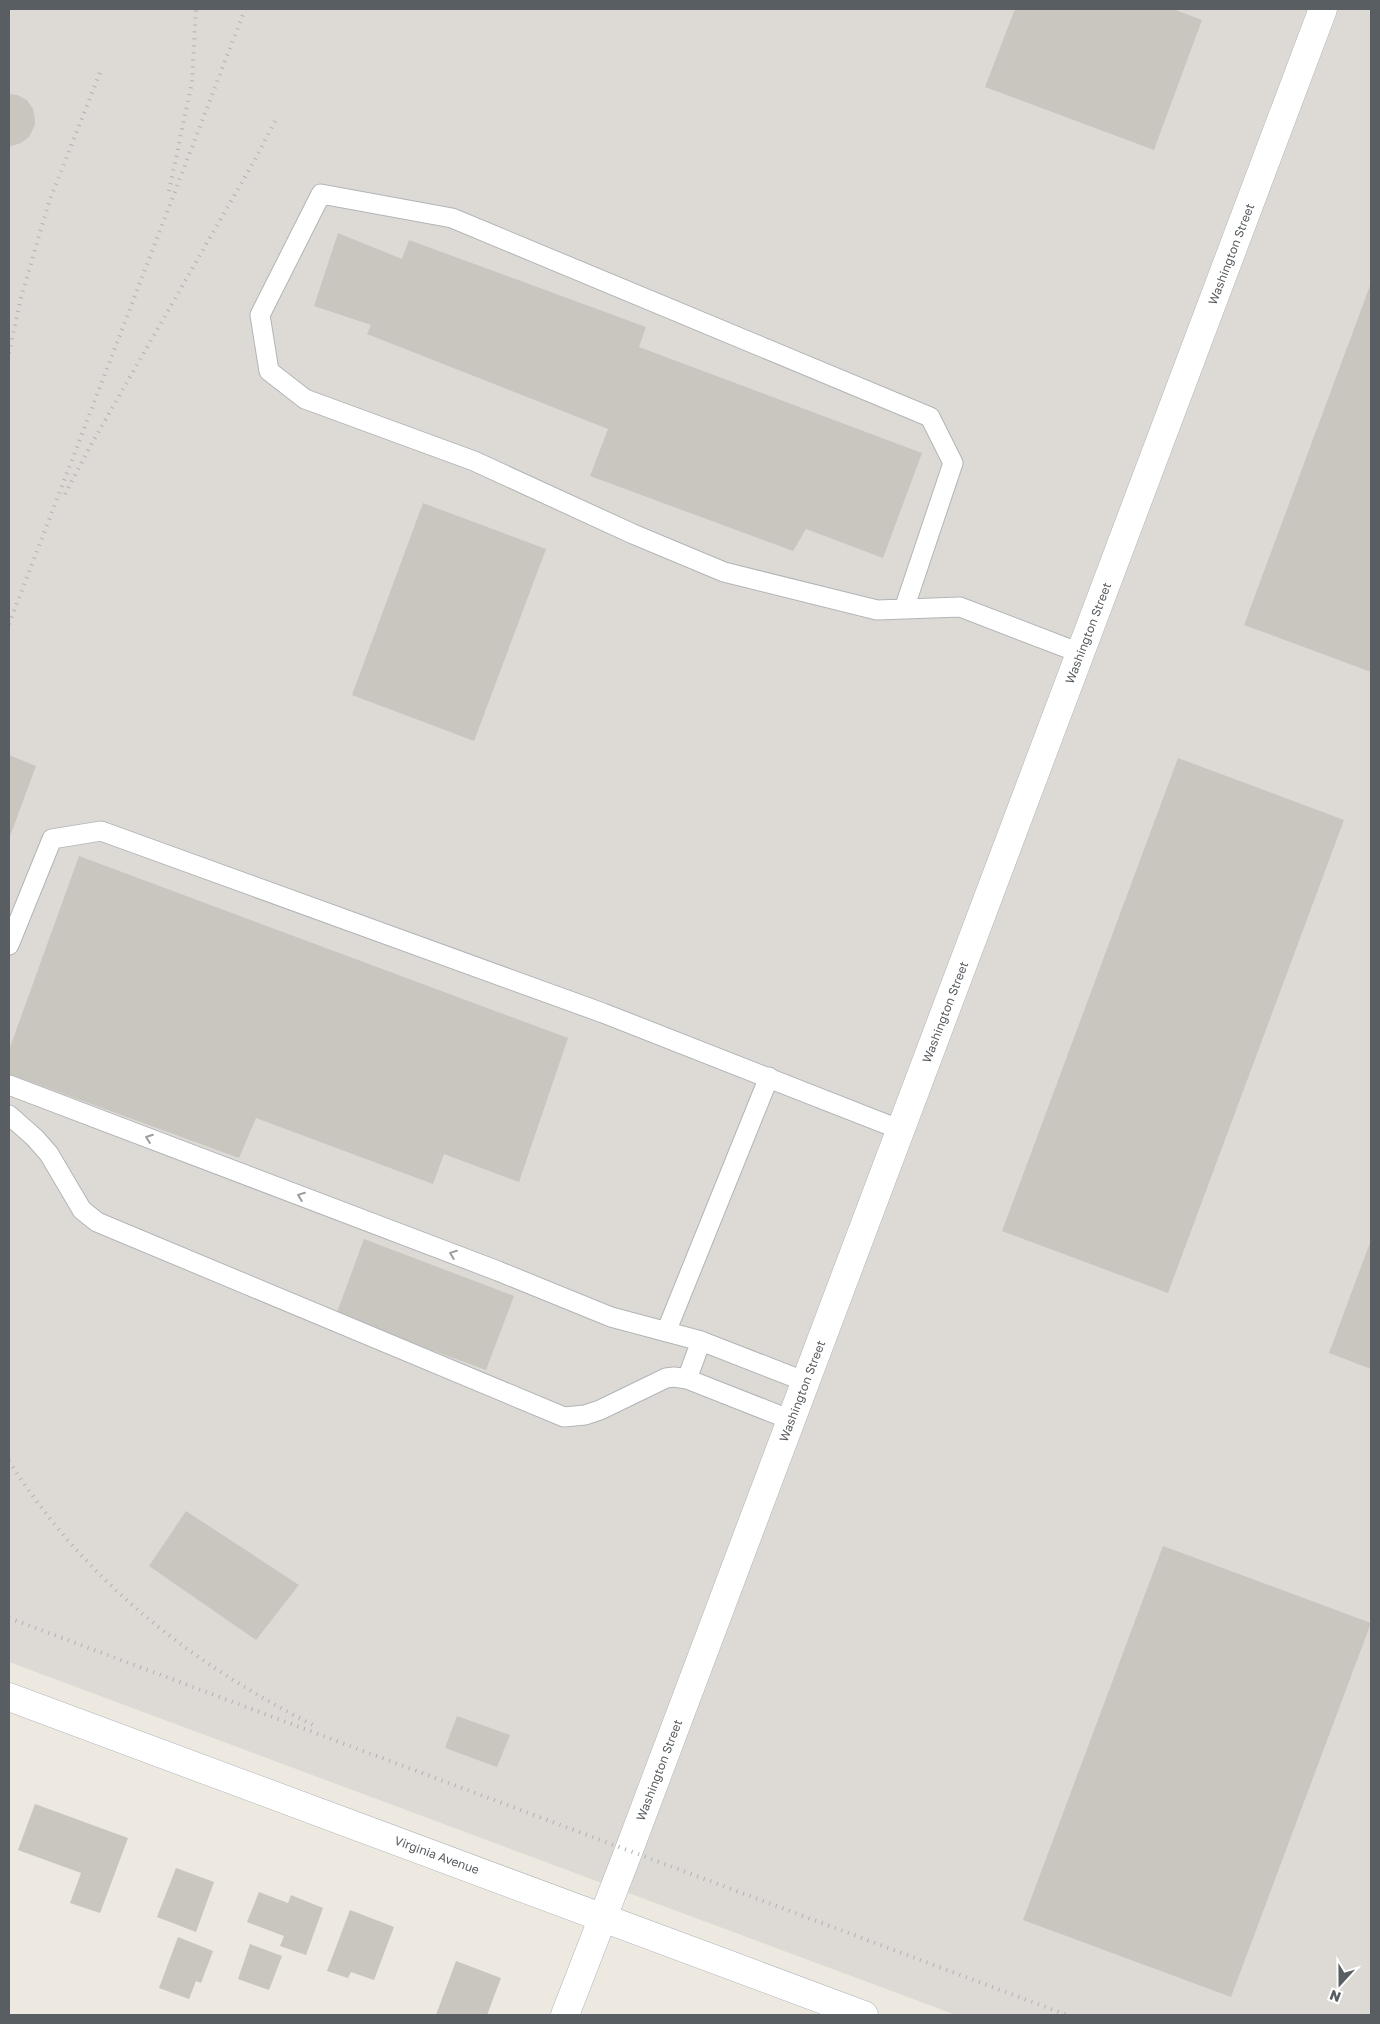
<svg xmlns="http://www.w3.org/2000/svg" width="1380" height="2024" viewBox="0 0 1380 2024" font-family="'Golos Text',sans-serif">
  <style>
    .industrial { fill: #dddad5 }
    .building { fill: #c9c5bf }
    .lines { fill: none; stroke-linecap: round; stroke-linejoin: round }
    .service-casing { stroke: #b1b5b8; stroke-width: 21 }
    .tertiary-casing { stroke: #b1b5b8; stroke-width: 29 }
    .service { stroke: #fff; stroke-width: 19 }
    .tertiary { stroke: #fff; stroke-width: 28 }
    .rail { stroke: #b0b1b2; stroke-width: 4; stroke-dasharray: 1 6; stroke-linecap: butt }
    .oneway { stroke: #9b9ea1 }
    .labels { text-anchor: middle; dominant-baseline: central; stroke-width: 4; stroke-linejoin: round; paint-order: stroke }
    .street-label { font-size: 12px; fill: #595e62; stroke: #fff }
  </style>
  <rect width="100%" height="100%" fill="#ede8e0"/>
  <path class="industrial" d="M9,9H1371V2015H956L9,1662Z"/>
  <path class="building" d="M1015,9H1173L1202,20L1154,150L985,87Z
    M9,94L17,95L27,100L33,109L35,119V125L29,137L21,143L11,146H9Z
    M338,233L402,259L409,240L646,327L639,347L922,453L883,558L806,529L793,551L590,476L608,429L367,334L371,325L314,306Z
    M1371,283V672L1244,625Z
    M423,503L546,549L474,741L352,695Z
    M9,755L36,766L9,839Z
    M1178,758L1344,820L1168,1293L1002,1231Z
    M79,856L568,1038L519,1182L444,1154L433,1184L256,1118L239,1158L9,1074V1050Z
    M364,1239L514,1296L486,1370L336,1315Z
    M1371,1240V1369L1329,1353Z
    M186,1511L299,1585L256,1640L149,1566Z
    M1163,1546L1371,1623L1231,1997L1023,1920Z
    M457,1716L510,1735L497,1767L445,1748Z
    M35,1804L128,1838L100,1913L70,1903L81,1873L18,1850Z
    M176,1868L214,1882L196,1932L157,1917Z
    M259,1892L288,1903L291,1895L323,1908L306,1955L280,1946L284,1936L247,1922Z
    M350,1910L394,1927L374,1980L351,1972L348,1978L327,1971Z
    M178,1937L213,1951L201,1983L196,1981L189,1999L159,1988Z
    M250,1944L282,1956L269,1990L238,1979Z
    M456,1961L501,1978L487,2015H436Z"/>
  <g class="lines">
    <g class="service-casing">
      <path id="service" d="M904,609L953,463L930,417L452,218L321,194L260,315L269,371L305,399L474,461L633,534L724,572L877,610L960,607L1080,653
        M9,945L52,839L101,831L603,1013L901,1130
        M9,1085L498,1271L611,1317L701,1341L806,1382
        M9,1115L35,1138L49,1154L82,1210L97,1222L564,1417L585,1415L600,1410L666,1378L674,1377L687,1379L701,1341
        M666,1332L769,1077
        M687,1379L791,1420"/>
    </g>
    <g class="tertiary-casing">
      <path id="tertiary" d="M9,1697L864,2015
        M565,2015L629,1850L1323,9"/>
    </g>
    <use href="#service" class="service"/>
    <use href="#tertiary" class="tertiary"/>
    <path class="rail" d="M169,191L192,82L196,9
      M9,353L20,301L49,202L101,70
      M65,494L92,443L257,156L276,119
      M9,624L245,9
      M9,1461C86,1582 190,1663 317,1727
      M9,1618L1067,2015"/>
  </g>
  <defs><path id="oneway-chevron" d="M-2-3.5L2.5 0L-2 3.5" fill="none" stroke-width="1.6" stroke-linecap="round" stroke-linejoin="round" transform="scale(1.25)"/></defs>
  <g class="oneway">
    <use href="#oneway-chevron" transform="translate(149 1138) rotate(-160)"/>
    <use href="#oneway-chevron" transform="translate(301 1196) rotate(-159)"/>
    <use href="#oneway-chevron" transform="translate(453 1254) rotate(-159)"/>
  </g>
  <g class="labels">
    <g class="street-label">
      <text transform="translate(1231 254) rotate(-69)">Washington Street</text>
      <text transform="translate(1088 633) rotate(-69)">Washington Street</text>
      <text transform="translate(945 1012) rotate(-69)">Washington Street</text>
      <text transform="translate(802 1391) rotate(-69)">Washington Street</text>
      <text transform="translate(659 1770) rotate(-69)">Washington Street</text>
      <text transform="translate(437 1855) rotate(20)">Virginia Avenue</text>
    </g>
  </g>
  <rect width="1380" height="2024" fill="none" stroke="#595e62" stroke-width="20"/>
  <g transform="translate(1340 1984) rotate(201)" stroke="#ffffff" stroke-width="4" paint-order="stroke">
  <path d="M0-4L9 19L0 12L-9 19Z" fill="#595e62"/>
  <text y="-8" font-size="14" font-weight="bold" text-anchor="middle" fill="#595e62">N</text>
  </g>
</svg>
